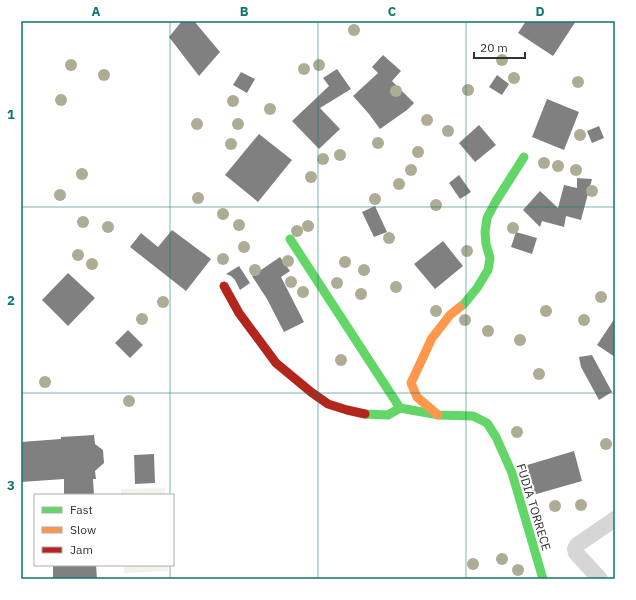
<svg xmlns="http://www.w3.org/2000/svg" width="636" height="600" viewBox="0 0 636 600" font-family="'IBM Plex Sans',sans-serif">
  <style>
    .green { fill: #f3f2ec }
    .building { fill: #808080 }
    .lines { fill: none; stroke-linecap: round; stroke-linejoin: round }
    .street { stroke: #d6d6d6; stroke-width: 16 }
    .fast { stroke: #63d668; stroke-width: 9 }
    .slow { stroke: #ff974d; stroke-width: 9 }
    .jam { stroke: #b3261e; stroke-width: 9 }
    .tree { fill: #afac96 }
    .grid { fill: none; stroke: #0f766e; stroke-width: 1; stroke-opacity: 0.55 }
    .labels { text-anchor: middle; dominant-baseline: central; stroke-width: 4; stroke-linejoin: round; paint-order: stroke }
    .street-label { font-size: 12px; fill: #323232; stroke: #fff }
    .neatline { fill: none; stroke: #0f766e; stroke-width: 1.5 }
    .grid-label { font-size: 13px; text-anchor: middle; font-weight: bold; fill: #0f766e }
  </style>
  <rect width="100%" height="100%" fill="#fff"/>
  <path class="green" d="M165,488V495H121V489Z
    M124,565H168V571L124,573Z"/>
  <path class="building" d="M182,21H194L220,52L199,76L169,37Z
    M526,21H576L553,56L518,33Z
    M383,55L401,71L392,81L414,103L407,110L380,129L369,114L353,96L378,73L372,67Z
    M337,69L351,89L320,108L340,129L319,149L292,121L329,86L323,78Z
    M241,72L255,79L247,93L233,85Z
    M497,75L509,84L502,95L489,87Z
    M547,99L579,112L564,150L532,137Z
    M479,125L496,145L475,162L459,143Z
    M599,126L604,138L592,143L587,131Z
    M259,134L292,160L258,202L225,175Z
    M459,175L471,192L460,199L449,183Z
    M577,178L592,179L581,220L566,216L564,227L542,221L540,227L523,210L540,191L558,208L564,185L577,188Z
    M375,206L387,232L374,237L362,212Z
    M172,230L211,259L186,291L130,247L141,233L158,247Z
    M516,232L537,238L532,254L511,247Z
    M443,241L463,266L435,289L414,264Z
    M280,257L290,271L281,277L304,322L284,332L267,299L252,276Z
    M239,266L250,283L240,290L235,280L231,276L226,274Z
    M68,273L95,298L68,326L42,300Z
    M615,318V357L597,345Z
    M128,330L143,345L130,358L115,343Z
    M592,355L612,392L599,400L581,367L579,357Z
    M94,435L95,444L103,450L104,463L95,471L96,479H93L94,495H64V479L21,482V442L61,439V437Z
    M574,451L582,481L533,495L524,466Z
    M154,454L155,483L135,484L134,455Z
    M53,565H96L97,579H53Z"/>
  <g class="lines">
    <path class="street" d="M600,579L576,553L575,549L577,545L615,519"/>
    <path class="fast" d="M290,239L400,408
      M460,307L464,304L477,288L488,270L490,258L486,244L485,232L487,218L496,201L524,157
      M365,414L388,415L400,408L439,415L473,416L487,423L496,437L512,473L543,579"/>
    <path class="slow" d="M438,415L417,397L411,383L432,338L450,315L460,307"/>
    <path class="jam" d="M224,286L239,313L276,363L311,392L328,404L347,410L365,414"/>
  </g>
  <g class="tree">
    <circle cx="354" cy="30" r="6"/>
    <circle cx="502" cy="60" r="6"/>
    <circle cx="71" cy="65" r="6"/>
    <circle cx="319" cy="65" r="6"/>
    <circle cx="304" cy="69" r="6"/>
    <circle cx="104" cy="75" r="6"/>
    <circle cx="514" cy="78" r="6"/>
    <circle cx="578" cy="82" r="6"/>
    <circle cx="468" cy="90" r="6"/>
    <circle cx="396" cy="91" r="6"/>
    <circle cx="61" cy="100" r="6"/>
    <circle cx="233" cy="101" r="6"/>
    <circle cx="270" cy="109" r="6"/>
    <circle cx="427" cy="120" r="6"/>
    <circle cx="197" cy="124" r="6"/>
    <circle cx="238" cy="124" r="6"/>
    <circle cx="448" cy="131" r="6"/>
    <circle cx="580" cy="135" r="6"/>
    <circle cx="378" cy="143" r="6"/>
    <circle cx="231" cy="144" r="6"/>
    <circle cx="418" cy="152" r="6"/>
    <circle cx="340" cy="155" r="6"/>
    <circle cx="323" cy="159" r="6"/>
    <circle cx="544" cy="163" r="6"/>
    <circle cx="558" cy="166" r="6"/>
    <circle cx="411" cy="170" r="6"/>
    <circle cx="576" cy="170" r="6"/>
    <circle cx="82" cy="174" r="6"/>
    <circle cx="311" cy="177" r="6"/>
    <circle cx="399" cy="184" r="6"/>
    <circle cx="592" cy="191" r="6"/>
    <circle cx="60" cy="195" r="6"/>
    <circle cx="198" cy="198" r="6"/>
    <circle cx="375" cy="199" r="6"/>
    <circle cx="436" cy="205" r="6"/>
    <circle cx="223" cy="214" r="6"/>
    <circle cx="83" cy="222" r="6"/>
    <circle cx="239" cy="225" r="6"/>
    <circle cx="308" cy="226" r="6"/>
    <circle cx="108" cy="227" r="6"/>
    <circle cx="513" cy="228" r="6"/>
    <circle cx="297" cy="231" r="6"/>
    <circle cx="389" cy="238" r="6"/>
    <circle cx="244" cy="247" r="6"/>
    <circle cx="467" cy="251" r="6"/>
    <circle cx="78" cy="255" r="6"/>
    <circle cx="223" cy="259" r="6"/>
    <circle cx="288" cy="261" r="6"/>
    <circle cx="345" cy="262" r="6"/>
    <circle cx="92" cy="264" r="6"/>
    <circle cx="255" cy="270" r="6"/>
    <circle cx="364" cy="270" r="6"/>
    <circle cx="291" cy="282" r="6"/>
    <circle cx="337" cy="283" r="6"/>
    <circle cx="396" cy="287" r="6"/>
    <circle cx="303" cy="292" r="6"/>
    <circle cx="361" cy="294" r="6"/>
    <circle cx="601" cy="297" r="6"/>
    <circle cx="163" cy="302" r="6"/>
    <circle cx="436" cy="311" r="6"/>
    <circle cx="546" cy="311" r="6"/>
    <circle cx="142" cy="319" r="6"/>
    <circle cx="465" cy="320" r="6"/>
    <circle cx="584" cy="320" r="6"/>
    <circle cx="488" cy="331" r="6"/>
    <circle cx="520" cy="340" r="6"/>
    <circle cx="341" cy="360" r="6"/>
    <circle cx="539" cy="374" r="6"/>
    <circle cx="45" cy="382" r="6"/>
    <circle cx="129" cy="401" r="6"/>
    <circle cx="517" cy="432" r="6"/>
    <circle cx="606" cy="444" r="6"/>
    <circle cx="581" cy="505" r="6"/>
    <circle cx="555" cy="506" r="6"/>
    <circle cx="502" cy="559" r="6"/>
    <circle cx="473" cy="564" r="6"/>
    <circle cx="518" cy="570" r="6"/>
  </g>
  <path class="grid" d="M170,21V495M318,21V579M466,21V579M21,207H615M21,393H615M170,565V579"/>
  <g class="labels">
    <g class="street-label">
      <text transform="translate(534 507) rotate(73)">FUDIA TORRECE</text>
    </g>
  </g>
  <rect width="636" height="600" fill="none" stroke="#ffffff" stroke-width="44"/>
  <rect x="34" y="494" width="140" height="72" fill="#ffffff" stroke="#adadad"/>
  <rect x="42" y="507" width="20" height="6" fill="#63d668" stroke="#adadad"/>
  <text x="70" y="514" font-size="12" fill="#323232">Fast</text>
  <rect x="42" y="527" width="20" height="6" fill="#ff974d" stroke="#adadad"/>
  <text x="70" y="534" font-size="12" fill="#323232">Slow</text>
  <rect x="42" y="547" width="20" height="6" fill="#b3261e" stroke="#adadad"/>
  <text x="70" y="554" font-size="12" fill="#323232">Jam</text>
  <path d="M474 52v6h51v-6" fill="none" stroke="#323232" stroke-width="2"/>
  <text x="480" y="52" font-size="12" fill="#323232" stroke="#ffffff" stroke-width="3" paint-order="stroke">20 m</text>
  <rect x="22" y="22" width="592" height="556" class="neatline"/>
  <g class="grid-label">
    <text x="96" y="16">A</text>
    <text x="244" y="16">B</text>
    <text x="392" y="16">C</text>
    <text x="540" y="16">D</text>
    <text x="11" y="119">1</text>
    <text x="11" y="305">2</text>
    <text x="11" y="490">3</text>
  </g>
</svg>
